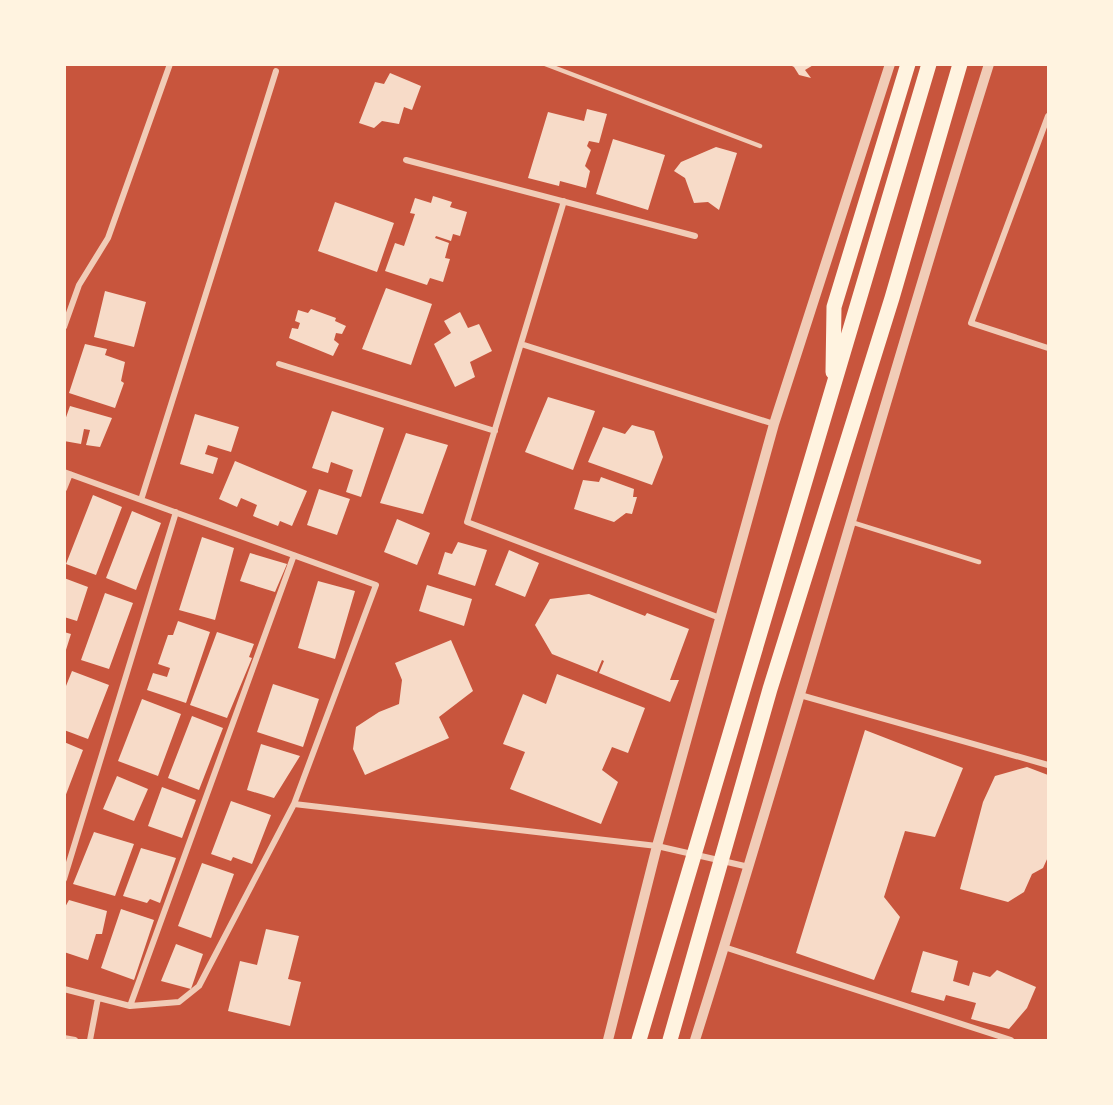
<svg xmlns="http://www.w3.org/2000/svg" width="1113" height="1105" viewBox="0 0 1113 1105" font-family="Barlow,sans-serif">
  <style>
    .building { fill: #f7dbc8 }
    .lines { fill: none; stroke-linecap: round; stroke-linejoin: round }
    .service { stroke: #f1ccb7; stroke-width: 4.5 }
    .minor { stroke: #f1ccb7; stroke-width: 6 }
    .tertiary { stroke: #f1ccb7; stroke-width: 10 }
    .primary { stroke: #fff3e0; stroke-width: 15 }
  </style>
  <rect width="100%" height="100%" fill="#c8553d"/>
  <path class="building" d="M788,64H815L805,70L811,78L799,75L794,67Z
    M390,73L421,86L412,110L404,107L399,124L382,121L374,128L359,123L375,82L384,84Z
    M587,109L607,114L599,143L589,141L587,146L591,150L585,166L590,171L586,188L560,181L559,186L528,178L548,112L584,121Z
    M613,139L665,155L648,210L596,194Z
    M716,147L737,153L719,210L708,202L694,203L685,178L674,171L681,162Z
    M433,196L452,202L450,207L467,212L460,236L453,234L451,241L436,236L435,238L449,243L445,258L450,259L443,282L430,278L427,285L385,271L395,243L404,246L415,214L410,213L415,198L431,203Z
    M335,202L394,223L377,272L318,251Z
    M386,288L432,304L411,365L362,349Z
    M105,291L146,302L134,347L94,337Z
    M311,309L336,318L335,321L346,326L342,334L336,333L334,340L339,344L333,356L289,338L292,328L298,329L300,323L295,321L298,310L308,313Z
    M460,312L468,328L479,324L492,351L470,362L475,377L455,387L434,344L451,333L444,321Z
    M85,344L107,349L105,355L125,362L121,381L124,383L115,408L69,393Z
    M548,397L595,411L573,470L525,452Z
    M70,406L112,418L100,447L86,445L90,430L84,429L81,444L64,441V423Z
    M332,411L384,428L361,497L346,492L353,470L331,462L328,473L312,468Z
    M195,414L239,427L231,452L208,445L205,454L218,458L213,474L180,464Z
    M632,425L654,431L663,457L652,485L588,462L603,427L625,434Z
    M406,433L448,445L423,514L380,503Z
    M235,461L307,491L292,526L280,521L278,526L253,516L257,505L241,498L237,507L219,499Z
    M601,477L634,489L633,497H637L632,514L626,513L614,522L574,509L583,480L599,482Z
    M319,489L350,499L337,535L307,525Z
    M93,495L122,507L96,575L66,564Z
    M132,511L161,523L136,590L106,578Z
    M397,519L430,533L417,565L384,552Z
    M202,537L234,548L215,620L179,610Z
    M458,542L487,550L475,586L438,574L445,552L452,554Z
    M509,550L539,563L525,597L495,585Z
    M250,553L287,564L275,592L240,581Z
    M64,578L88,587L77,621L64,617Z
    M318,581L355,591L335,659L298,648Z
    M427,585L472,599L464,626L419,611Z
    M105,593L133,603L109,669L81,660Z
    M589,594L645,616L647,613L689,629L670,680H679L670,702L599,673L604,661L602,660L597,672L552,654L535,625L550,599Z
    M178,621L210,632L186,703L147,690L153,673L167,677L170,668L158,664L168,635H173Z
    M64,632L71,634L65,653H64Z
    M217,632L254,644L249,657L252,658L227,718L190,705Z
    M451,640L473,691L439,717L449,738L365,775L353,749L356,727L379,712L399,704L402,680L395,663Z
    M72,671L109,685L88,739L64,730V691Z
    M557,674L645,708L628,753L612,747L602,770L618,782L601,824L510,789L525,752L503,744L523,694L546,704Z
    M273,684L319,699L303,747L257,732Z
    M142,699L181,714L158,776L118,761Z
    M192,716L223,728L199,790L168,778Z
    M865,730L963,768L935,837L905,831L884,897L900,917L874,980L796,953Z
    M64,742L83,750L65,797H64Z
    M261,744L300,756L274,798L247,790Z
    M1027,767L1048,775V857L1043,868L1032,874L1024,892L1008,902L960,889L983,802L995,776Z
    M117,776L148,789L134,821L103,809Z
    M162,787L196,800L182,838L148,826Z
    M231,801L271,815L252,864L233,857L231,861L211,854Z
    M94,832L134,844L115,896L73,884Z
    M141,848L176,858L160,903L150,899L147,903L123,896Z
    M202,863L234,874L211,938L178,926Z
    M69,900L107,911L102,934H96L88,960L64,952V909Z
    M121,909L154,920L134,980L101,968Z
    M266,929L299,936L288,979L301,982L290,1026L228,1011L240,961L257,965Z
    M176,944L203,954L191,989L161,981Z
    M923,951L958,961L953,981L969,986L973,972L990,977L997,970L1036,987L1027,1008L1009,1029L971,1019L976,1003L946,995L944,1001L911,992Z"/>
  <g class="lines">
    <path class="service" d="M545,64L760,146
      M851,522L979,562"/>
    <path class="minor" d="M1048,116L971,323L1048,348
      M406,160L695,236
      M564,201L467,522L720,618
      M64,327L79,285L108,238L170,64
      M521,344L774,424
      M279,364L495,431
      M64,472L376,585L294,804L657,846L749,867
      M64,489L70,474
      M141,500L276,71
      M800,695L1048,765
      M64,879L176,512
      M724,947L1011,1040
      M64,989L130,1006L179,1002L199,986L294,804
      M130,1006L294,555
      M64,1038L75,1040
      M90,1040L98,998"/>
    <path class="tertiary" d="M608,1040L657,846L774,424L890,64
      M695,1040C797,716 887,388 989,64"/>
    <path class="primary" d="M833,372L834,307L908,64
      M639,1040L929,64
      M670,1040L770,689L892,298L960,64"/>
  </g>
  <rect width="1113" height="1105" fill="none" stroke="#fff3e0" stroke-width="132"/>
</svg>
